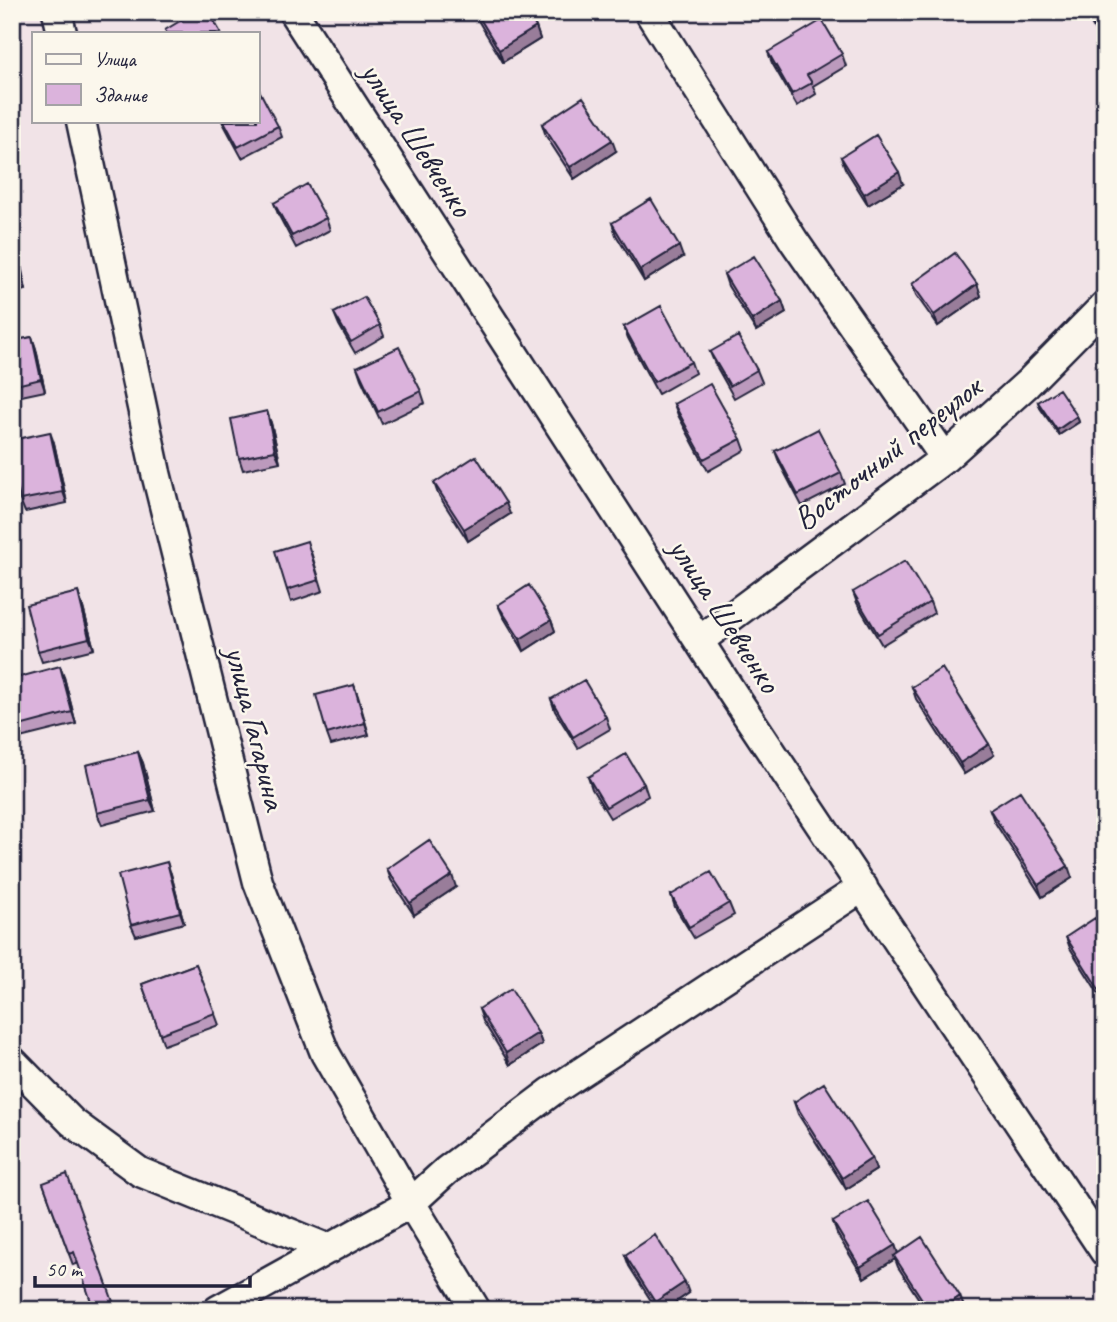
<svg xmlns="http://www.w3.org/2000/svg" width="1117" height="1322" viewBox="0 0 1117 1322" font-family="Caveat,sans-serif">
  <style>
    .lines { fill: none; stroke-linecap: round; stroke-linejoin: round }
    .minor-casing { stroke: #22223b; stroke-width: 33 }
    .minor { stroke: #fbf7ec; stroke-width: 28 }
    .wall { fill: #bc9abd; stroke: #22223b; stroke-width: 2 }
    .shaded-wall { fill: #997d9a; stroke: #22223b; stroke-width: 2 }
    .building { fill: #dbb3dc; stroke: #22223b; stroke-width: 2 }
    .labels { text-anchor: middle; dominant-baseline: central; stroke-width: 5; stroke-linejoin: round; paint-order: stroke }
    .street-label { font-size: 33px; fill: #22223b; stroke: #fbf7ec }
  </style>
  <rect width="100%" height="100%" fill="#f1e3e7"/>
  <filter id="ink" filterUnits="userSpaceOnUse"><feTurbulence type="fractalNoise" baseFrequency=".0143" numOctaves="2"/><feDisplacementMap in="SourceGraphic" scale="14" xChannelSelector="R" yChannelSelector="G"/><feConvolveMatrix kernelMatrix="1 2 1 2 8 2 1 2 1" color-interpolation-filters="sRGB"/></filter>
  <g filter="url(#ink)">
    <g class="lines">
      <g class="minor-casing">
        <path id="minor" d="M57,12L62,33
          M293,12L735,697L1105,1252
          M649,12L794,241L945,458
          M81,121L156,473L258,882L325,1053L411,1203L476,1310
          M700,640L945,458L1027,384L1105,305
          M12,1061L72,1122L140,1172L329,1249
          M218,1310L411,1203L446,1171L551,1092L863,887"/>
      </g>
      <use href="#minor" class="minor"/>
    </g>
    <path class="wall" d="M475,12L536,27L540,39L503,62L479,22Z
      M1105,12V49L1091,24L1087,13Z
      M768,52L842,54L846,66L813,86L816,94L797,106L772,63Z
      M222,121H257L278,126L282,137L242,158Z
      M542,124L616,151L574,179L546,136Z
      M841,157L903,184L868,205L845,168Z
      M274,203L326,218L330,230L296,248L278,214Z
      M612,223L683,257L644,281L616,235Z
      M12,230L26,290L12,293Z
      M724,274L782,301L786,313L756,331L728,286Z
      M912,284H977L981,296L938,326L916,295Z
      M334,313L380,325L384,336L355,353L339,325Z
      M624,327L691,362L695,373L658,394L628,338Z
      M32,337L36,349L45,391L12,398V341Z
      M710,352L757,370L762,382L734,398L715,364Z
      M357,367L421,391L425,403L382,424L361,379Z
      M1038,402L1077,416L1079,422L1059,435L1040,408Z
      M674,404L741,439L745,450L708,471L678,415Z
      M271,423L280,462L243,470L239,458Z
      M54,443L67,503L25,512L20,500Z
      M775,451L841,473L845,484L802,506L779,462Z
      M434,483L510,514L468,541L438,494Z
      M311,552L323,591L291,602L287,590Z
      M853,592L930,602L934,613L882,645L857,603Z
      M82,604L94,649L42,662L38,651Z
      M498,605L551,620L555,631L524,651L503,616Z
      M64,677L76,724L12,740V679Z
      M354,685L369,735L331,745L327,734Z
      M912,687L994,755L964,774L916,699Z
      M551,699L606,717L610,729L578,748L555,711Z
      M138,752L143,763L155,811L102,825L97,813Z
      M588,777L644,784L648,796L610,818L592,789Z
      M990,810L1072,878L1042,897L994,821Z
      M387,869L456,887L414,915L391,880Z
      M171,874L184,923L136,936L131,925Z
      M671,895L729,903L734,915L694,938L675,907Z
      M1105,933V1004L1070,948L1066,937Z
      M196,964L219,1025L164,1045L142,984Z
      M479,1009L538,1033L542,1044L510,1065L483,1021Z
      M794,1102L872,1158L876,1170L846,1189L798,1114Z
      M43,1183L116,1310L78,1263L73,1265Z
      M833,1222L895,1245L898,1253L964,1307L961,1310H926L898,1267L895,1259L864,1278L837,1234Z
      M625,1255L689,1293L664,1310H657L629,1266Z"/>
    <path class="shaded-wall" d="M536,27L540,39L503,62L499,50Z
      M612,140L616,151L574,179L570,167Z
      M899,172L903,184L868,205L864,194Z
      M12,230L15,236L26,290L22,278Z
      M679,246L683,257L644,281L640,270Z
      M977,284L981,296L938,326L934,315Z
      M782,301L786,313L756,331L752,320Z
      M32,337L36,349L45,391L41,379Z
      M267,411L271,423L280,462L275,451Z
      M1077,416L1079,422L1059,435L1057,430Z
      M50,432L54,443L67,503L63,492Z
      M506,503L510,514L468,541L464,529Z
      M78,592L82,604L94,649L89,638Z
      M551,620L555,631L524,651L520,639Z
      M60,666L64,677L76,724L72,712Z
      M354,685L358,696L369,735L365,723Z
      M989,744L994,755L964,774L960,763Z
      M138,752L143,763L155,811L150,800Z
      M167,862L171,874L184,923L180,912Z
      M1068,866L1072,878L1042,897L1038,885Z
      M452,875L456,887L414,915L410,903Z
      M538,1033L542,1044L510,1065L506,1053Z
      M872,1158L876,1170L846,1189L842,1178Z
      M895,1245L899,1257L894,1256L895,1259L864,1278L860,1267Z
      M685,1282L689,1293L664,1310H658L655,1302Z
      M960,1296L964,1307L961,1310H939Z"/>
    <path class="building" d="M195,12H209L221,33H167L165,30Z
      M476,12H527L536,27L499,50Z
      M1088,12H1105V45L1087,13Z
      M822,20L842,54L807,75L812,83L792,94L768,52Z
      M258,88L278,126L238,147L224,121H257Z
      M583,97L612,140L570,167L542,124Z
      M876,135L899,172L864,194L841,157Z
      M307,184L326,218L292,236L274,203Z
      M651,199L679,246L640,270L612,223Z
      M12,233L22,278L12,280Z
      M955,253L977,284L934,315L912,284Z
      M754,256L782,301L752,320L724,274Z
      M364,297L380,325L351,342L334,313Z
      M661,306L691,362L654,382L624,327Z
      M738,336L757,370L730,386L710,352Z
      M32,337L41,379L12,386V341Z
      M399,347L421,391L378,412L357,367Z
      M710,384L741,439L704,459L674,404Z
      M1059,389L1077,416L1057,430L1038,402Z
      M267,411L275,451L239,458L231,419Z
      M818,429L841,473L798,495L775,451Z
      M50,432L63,492L20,500L12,461V440Z
      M476,456L506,503L464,529L434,483Z
      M307,541L319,580L287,590L275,551Z
      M905,561L930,602L878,634L853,592Z
      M529,585L551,620L520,639L498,605Z
      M78,592L89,638L38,651L26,605Z
      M60,666L72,712L12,728V679Z
      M942,668L989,744L960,763L912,687Z
      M584,680L606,717L573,737L551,699Z
      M354,685L365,723L327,734L316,695Z
      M138,752L150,800L97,813L86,765Z
      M626,754L644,784L606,807L588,777Z
      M1020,791L1068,866L1038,885L990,810Z
      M429,840L452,875L410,903L387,869Z
      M167,862L180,912L131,925L118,875Z
      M711,872L729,903L689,927L671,895Z
      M1095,918L1105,933V999L1066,937Z
      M196,964L215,1013L160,1034L142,984Z
      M511,989L538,1033L506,1053L479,1009Z
      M824,1083L872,1158L842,1178L794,1102Z
      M67,1174L116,1310H94L74,1252L69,1254L43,1183Z
      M868,1201L895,1245L860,1267L833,1222Z
      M655,1235L685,1282L655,1302L625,1255Z
      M922,1237L960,1296L939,1310H929L894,1256Z"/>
  </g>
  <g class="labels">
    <g class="street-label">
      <text transform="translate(417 139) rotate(57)">улица Шевченко</text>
      <text transform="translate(887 453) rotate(-38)">Восточный переулок</text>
      <text transform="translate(725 615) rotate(57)">улица Шевченко</text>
      <text transform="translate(256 728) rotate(76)">улица Гагарина</text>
    </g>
  </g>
  <rect width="1117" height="1322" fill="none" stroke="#fbf7ec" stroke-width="42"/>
  <rect x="21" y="21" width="1075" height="1280" fill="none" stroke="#22223b" stroke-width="2.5" filter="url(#ink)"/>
  <rect x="32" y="32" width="228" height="91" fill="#fbf7ec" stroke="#a4a2a5" stroke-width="2"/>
  <rect x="46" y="54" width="35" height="10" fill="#fbf7ec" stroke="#a4a2a5" stroke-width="2"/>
  <text x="94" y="66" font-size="21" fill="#22223b">Улица</text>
  <rect x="46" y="84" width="35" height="21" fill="#dbb3dc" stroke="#a4a2a5" stroke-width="2"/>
  <text x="94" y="102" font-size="21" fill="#22223b">Здание</text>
  <path d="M35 1276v10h215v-10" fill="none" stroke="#22223b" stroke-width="3.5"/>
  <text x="46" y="1276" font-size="21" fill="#22223b" stroke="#fbf7ec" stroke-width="5" paint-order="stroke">50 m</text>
</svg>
